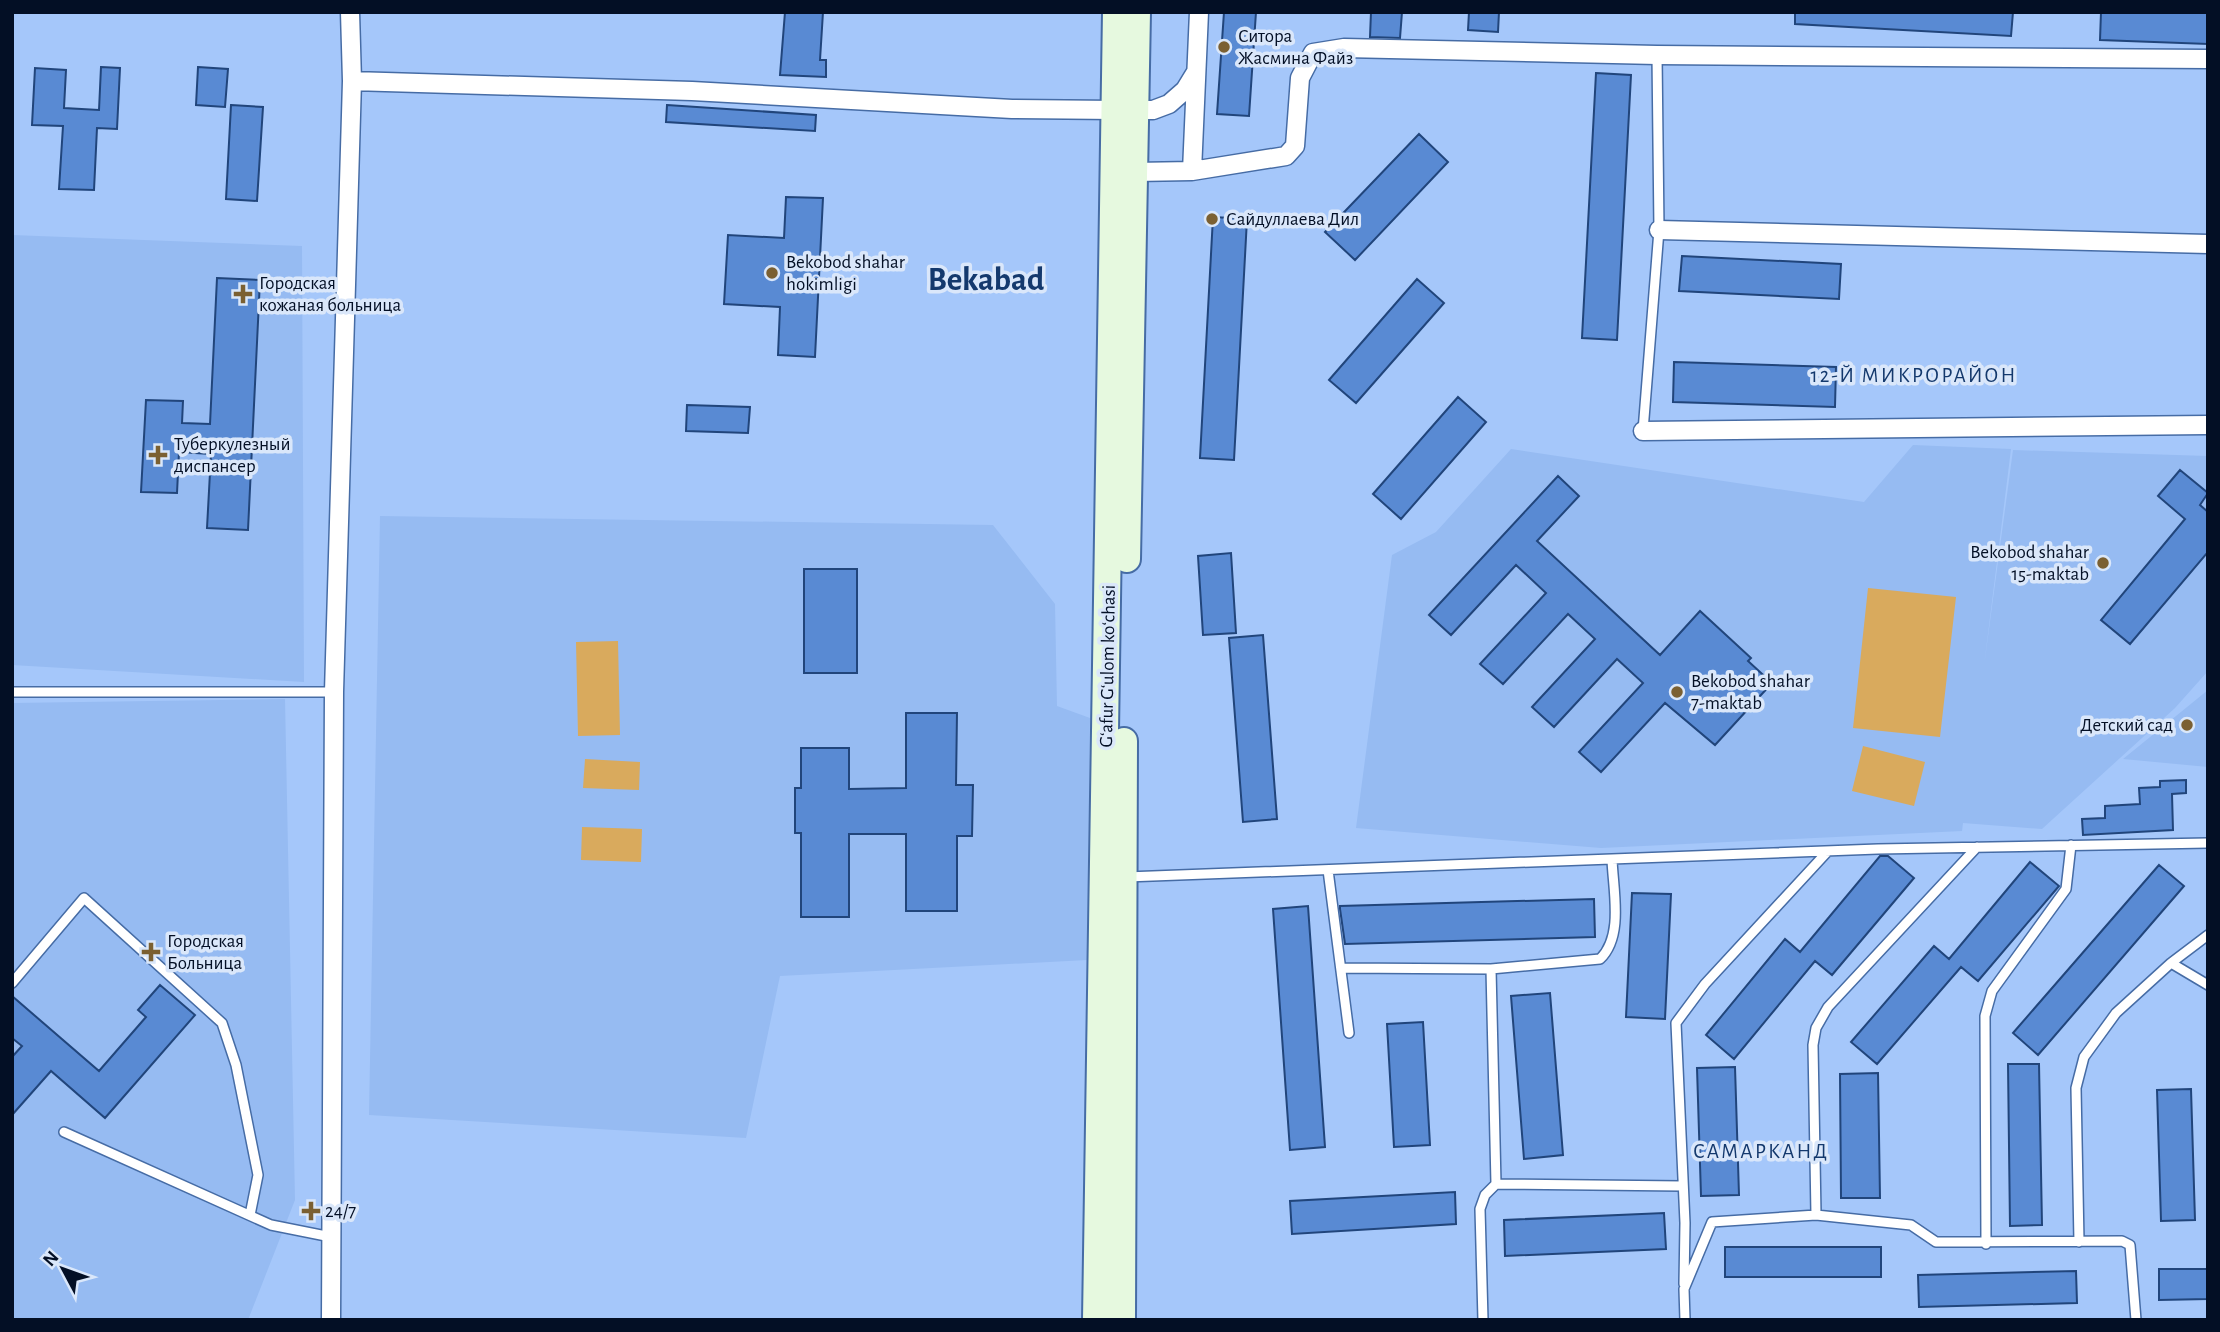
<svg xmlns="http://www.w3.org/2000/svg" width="2220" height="1332" viewBox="0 0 2220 1332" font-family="'Alegreya Sans',sans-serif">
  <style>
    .built { fill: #96bbf2 }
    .green { fill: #d9aa5d }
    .building { fill: #598ad3; stroke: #21457b; stroke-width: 2 }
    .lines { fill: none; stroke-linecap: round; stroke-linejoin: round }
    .service-casing { stroke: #466ca5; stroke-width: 12 }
    .minor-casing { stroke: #466ca5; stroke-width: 21 }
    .secondary-casing { stroke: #466ca5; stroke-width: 30 }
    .service { stroke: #fff; stroke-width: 9 }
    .minor { stroke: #fff; stroke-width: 18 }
    .secondary { stroke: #e6f9df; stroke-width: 26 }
    .poi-dot { fill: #7b6032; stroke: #dae7fa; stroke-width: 2.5 }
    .labels { text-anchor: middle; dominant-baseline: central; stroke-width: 7; stroke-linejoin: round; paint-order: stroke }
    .poi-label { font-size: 19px; fill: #030f25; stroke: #dae7fa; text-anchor: start }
    .street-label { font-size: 19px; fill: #030f25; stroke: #dae7fa }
    .neighbourhood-label { font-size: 21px; letter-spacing: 2px; fill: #14396d; stroke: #dae7fa }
    .town-label { font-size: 33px; font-weight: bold; fill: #14396d; stroke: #dae7fa }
  </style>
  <rect width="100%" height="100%" fill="#a5c7fa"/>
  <path class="built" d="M12,235L302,246L304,682L12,665Z
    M1913,445L2011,449L1984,666L2013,450L2208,456V671L2175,708L2042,829L1963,823L1962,831L1601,848L1356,828L1392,555L1436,532L1511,449L1864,502Z
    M380,516L993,525L1055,604L1057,706L1090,718L1087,960L780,976L746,1138L369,1115Z
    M2208,690V767L2123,759Z
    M285,699L295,1200L248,1320H12V703Z"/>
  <path class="green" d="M1868,588L1956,597L1940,737L1853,728Z
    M618,641L620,735L578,736L576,642Z
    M1863,746L1925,762L1914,806L1852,791Z
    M585,759L640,762L639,790L583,788Z
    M582,827L642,829L641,862L581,860Z"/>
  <path class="building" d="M785,12H823L820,60H826V77L780,75Z
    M1224,12H1256L1249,116L1217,114Z
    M1371,12H1402L1400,38L1370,37Z
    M1469,12H1499L1498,32L1468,30Z
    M1795,12H2013L2011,36L1795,24Z
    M2101,12H2208V44L2100,40Z
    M101,67L120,68L117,129L97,128L94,190L59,189L63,126L32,125L35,68L66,70L64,108L99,110Z
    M198,67L228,69L225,107L196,105Z
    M1596,73L1631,75L1617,340L1582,338Z
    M231,105L263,107L257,201L226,199Z
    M667,105L816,115L815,131L666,122Z
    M1419,134L1448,162L1355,260L1325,232Z
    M786,197L823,198L815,357L778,355L780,307L724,304L728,235L784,238Z
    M1213,217L1247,219L1234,460L1200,458Z
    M1682,256L1841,264L1839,299L1679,291Z
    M217,278L260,280L248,530L207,528L211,454L179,452L177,493L141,492L146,400L183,401L182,423L210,424Z
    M1417,279L1444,303L1356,403L1329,380Z
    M1674,362L1836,367L1835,407L1673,402Z
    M1458,397L1486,422L1401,519L1373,494Z
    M687,405L750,407L748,433L686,431Z
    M2180,470L2208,493L2200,505L2208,512V552L2130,644L2101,620L2185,519L2158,496Z
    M1558,476L1579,496L1537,541L1660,655L1700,611L1751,658L1748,661L1772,683L1715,745L1665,703L1601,772L1579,752L1643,683L1617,659L1554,727L1532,707L1595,639L1568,614L1503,684L1480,664L1546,593L1516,565L1451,635L1429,615Z
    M1231,553L1236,633L1203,635L1198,556Z
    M804,569H857V673H804Z
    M1263,635L1277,819L1243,822L1229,638Z
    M906,713H957L956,785H973L972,836H957V911H906V834H849V917H801V833H795V788H801V748H849V789L906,788Z
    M2186,780V793L2172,794L2173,830L2083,835L2082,819L2105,818V806L2140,804L2139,788L2160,787V781Z
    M1880,856H1888L1914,878L1832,975L1815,961L1734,1059L1706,1035L1785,939L1800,952Z
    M2030,862L2059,886L1978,981L1961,967L1877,1064L1851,1042L1934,946L1949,959Z
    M2159,865L2184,886L2038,1055L2013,1033Z
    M1632,893L1671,894L1665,1019L1626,1017Z
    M1594,899L1595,937L1345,944L1340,909V906Z
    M1308,906L1325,1147L1290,1150L1273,909Z
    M160,985L195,1015L105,1118L51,1071L12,1115V1057L22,1046L12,1038V996L99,1071L146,1017L138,1010Z
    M1550,993L1563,1155L1524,1159L1511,996Z
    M1423,1022L1430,1145L1394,1147L1387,1024Z
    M2008,1064H2039L2042,1225L2010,1226Z
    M1735,1067L1739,1195L1701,1196L1697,1068Z
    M1878,1073L1880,1198H1841L1840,1074Z
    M2191,1089L2195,1220L2161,1221L2157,1090Z
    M1455,1192L1456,1224L1292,1234L1290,1201Z
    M1664,1213L1666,1249L1505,1256L1504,1220Z
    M1725,1247H1881V1277H1725Z
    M2159,1269H2208V1299L2159,1300Z
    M2076,1271L2077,1303L1919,1307L1918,1275Z"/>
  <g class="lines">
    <g class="service-casing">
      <path id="service" d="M1643,431L1659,230L1657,55
        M12,692H334
        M1328,870L1349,1033
        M1126,877L1878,849L2208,843
        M2171,963L2208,985
        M1341,968L1491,969L1600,959C1624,936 1613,890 1612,859
        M12,983L84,898L222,1023L236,1065L258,1175L250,1215
        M64,1132L271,1225L331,1237
        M1496,1184L1682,1186
        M1816,1215L1813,1045L1816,1028L1828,1007L1977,847
        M2079,1242L2076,1088L2084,1057L2116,1013L2171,963L2208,935
        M1986,1244L1985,1016L1992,991L2066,889L2071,845
        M1684,1284L1685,1223L1676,1023L1705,984L1828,851
        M1483,1320L1480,1209L1485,1195L1496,1184L1491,969
        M1685,1320L1684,1289L1712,1222L1816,1215L1911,1225L1936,1242L2122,1241L2130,1245L2136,1320"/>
    </g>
    <g class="minor-casing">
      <path id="minor" d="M352,81L692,91L1012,109L1116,110H1153L1169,104L1185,90L1196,72
        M1192,171L1199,12
        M1135,172L1192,171L1286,156L1295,146L1300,78L1313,53L1344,48L1657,55L2208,59
        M1659,230L2208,244
        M1643,431L2208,425
        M331,1320L334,692L352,81L350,12"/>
    </g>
    <g class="secondary-casing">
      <path id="secondary" d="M1127,559L1137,12
        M1096,1320L1116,12
        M1122,1320L1124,741"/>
    </g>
    <use href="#service" class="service"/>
    <use href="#minor" class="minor"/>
    <use href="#secondary" class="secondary"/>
  </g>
  <g class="poi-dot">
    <circle cx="1224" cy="47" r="7"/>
    <circle cx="1212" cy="219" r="7"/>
    <circle cx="772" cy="273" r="7"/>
    <path d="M239.5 283.5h7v7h7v7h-7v7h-7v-7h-7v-7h7z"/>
    <path d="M154.5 444.5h7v7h7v7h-7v7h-7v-7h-7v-7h7z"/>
    <circle cx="2103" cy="563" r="7"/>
    <circle cx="1677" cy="692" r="7"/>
    <circle cx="2187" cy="725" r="7"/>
    <path d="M147.5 941.5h7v7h7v7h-7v7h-7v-7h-7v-7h7z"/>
    <path d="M307.5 1200.5h7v7h7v7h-7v7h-7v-7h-7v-7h7z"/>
  </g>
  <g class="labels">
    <g class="poi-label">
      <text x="1238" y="36">Ситора<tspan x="1238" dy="22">Жасмина Файз</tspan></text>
      <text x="1226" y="219">Сайдуллаева Дил</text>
      <text x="786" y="262">Bekobod shahar<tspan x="786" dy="22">hokimligi</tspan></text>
      <text x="259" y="283">Городская<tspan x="259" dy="22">кожаная больница</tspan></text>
      <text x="174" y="444">Туберкулезный<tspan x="174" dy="22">диспансер</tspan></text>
      <text x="2089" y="552" text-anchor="end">Bekobod shahar<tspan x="2089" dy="22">15-maktab</tspan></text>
      <text x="1691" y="681">Bekobod shahar<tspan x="1691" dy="22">7-maktab</tspan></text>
      <text x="2173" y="725" text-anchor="end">Детский сад</text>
      <text x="167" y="941">Городская<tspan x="167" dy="22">Больница</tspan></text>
      <text x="325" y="1211">24/7</text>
    </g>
    <g class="street-label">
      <text transform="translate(1108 666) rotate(-89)">Gʻafur Gʻulom koʻchasi</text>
    </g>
    <g class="neighbourhood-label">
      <text x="1914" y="375">12-Й МИКРОРАЙОН</text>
      <text x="1761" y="1151">САМАРКАНД</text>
    </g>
    <g class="town-label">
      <text x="986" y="280">Bekabad</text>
    </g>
  </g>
  <rect width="2220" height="1332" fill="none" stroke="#030f25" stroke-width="28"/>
  <g transform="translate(63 1269) rotate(311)" stroke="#dae7fa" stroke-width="5" paint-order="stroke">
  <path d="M0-5L12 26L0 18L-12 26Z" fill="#030f25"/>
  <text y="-10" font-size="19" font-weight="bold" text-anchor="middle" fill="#030f25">N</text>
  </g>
</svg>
